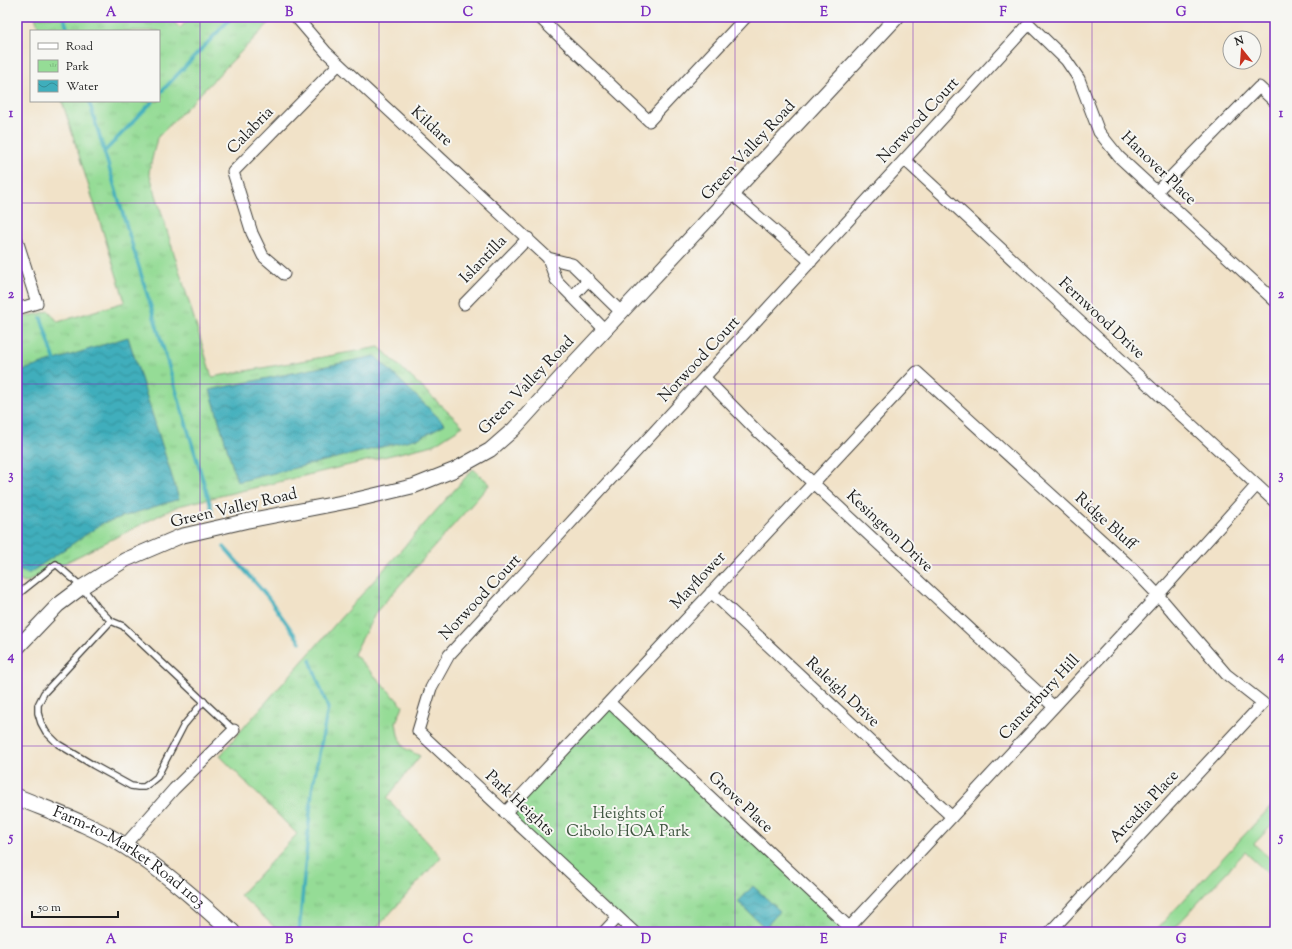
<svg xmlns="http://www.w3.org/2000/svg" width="1292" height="949" viewBox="0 0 1292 949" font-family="'Sorts Mill Goudy',serif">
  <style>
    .grass { fill: #95dc96; stroke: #587c59 }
    .park { fill: url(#park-tufts); stroke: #587c59 }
    .water { fill: url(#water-waves); stroke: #2e656c }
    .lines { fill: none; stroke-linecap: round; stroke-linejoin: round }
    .stream { stroke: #3faebc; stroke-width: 3.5 }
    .service-casing { stroke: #3c3a36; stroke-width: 8 }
    .minor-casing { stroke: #3c3a36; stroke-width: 13 }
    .tertiary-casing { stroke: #3c3a36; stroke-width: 16 }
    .secondary-casing { stroke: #3c3a36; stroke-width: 18 }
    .service { stroke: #fff; stroke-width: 5.5 }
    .minor { stroke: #fff; stroke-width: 11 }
    .tertiary { stroke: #fff; stroke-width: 14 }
    .secondary { stroke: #fff; stroke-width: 16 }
    .grid { fill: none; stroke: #7b2cbf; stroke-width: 1; stroke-opacity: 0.55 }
    .labels { text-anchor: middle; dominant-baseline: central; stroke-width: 4; stroke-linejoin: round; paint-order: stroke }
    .street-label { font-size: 16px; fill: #1c1c1c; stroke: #f6f6f2 }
    .park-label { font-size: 16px; fill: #405641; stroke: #f6f6f2 }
    .neatline { fill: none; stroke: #7b2cbf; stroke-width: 1.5 }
    .grid-label { font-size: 13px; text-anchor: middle; font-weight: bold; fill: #7b2cbf }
  </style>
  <defs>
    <pattern id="park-tufts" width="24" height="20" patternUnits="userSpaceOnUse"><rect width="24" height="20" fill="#95dc96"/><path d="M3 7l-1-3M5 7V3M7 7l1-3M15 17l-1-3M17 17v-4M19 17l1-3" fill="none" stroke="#80bc81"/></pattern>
    <pattern id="water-waves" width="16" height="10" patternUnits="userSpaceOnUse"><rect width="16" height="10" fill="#3faebc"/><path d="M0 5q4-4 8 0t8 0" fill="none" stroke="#348d98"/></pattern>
  </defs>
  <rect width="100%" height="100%" fill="#f6f6f2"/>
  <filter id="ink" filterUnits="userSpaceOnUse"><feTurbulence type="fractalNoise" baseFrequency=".025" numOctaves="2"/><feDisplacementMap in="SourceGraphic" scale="8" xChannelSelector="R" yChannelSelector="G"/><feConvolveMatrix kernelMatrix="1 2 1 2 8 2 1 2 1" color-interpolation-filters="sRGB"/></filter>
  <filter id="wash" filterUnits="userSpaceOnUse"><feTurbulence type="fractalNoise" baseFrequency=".012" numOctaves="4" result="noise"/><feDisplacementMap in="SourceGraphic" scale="16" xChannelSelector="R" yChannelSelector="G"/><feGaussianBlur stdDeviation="0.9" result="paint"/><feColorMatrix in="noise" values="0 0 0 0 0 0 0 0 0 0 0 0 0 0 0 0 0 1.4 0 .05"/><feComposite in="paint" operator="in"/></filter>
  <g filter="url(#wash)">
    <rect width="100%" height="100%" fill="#f1e2c8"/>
    <path class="grass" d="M1275,802V822L1254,844L1275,863V880L1245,852L1171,932H1154Z"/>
    <path class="park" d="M35,17H169L180,28L191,17H275L157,138L149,172L212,377L379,347L463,426L433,445L178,506L25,583L17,579V319L49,311L58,322L125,302L62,101H159V31H40Z
      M473,469L490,484L376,612L354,654L403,706L396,722L398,735L404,748L420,756L387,798L441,857L373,932H280L240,895L297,834L220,756L244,727Z
      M609,702L849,927L845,932H635L505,813Z"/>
    <path class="water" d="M128,337L179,499L103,523L28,574L17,569V372Z
      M375,356L445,424L419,438L237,482L210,390Z
      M753,886L780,911L765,928L738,902Z"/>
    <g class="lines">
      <path class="stream" d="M64,17L68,31
        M159,94L232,17
        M89,101L212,510
        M104,152L153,101
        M41,318L56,364
        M224,547L267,596L300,642
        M299,932L312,790L328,708L310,660"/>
    </g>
  </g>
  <g filter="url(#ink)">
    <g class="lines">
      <g class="service-casing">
        <path id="service" d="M17,595L56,564L82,587L97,607L111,621L44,693L38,705V713L41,723L46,732L58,744L93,765L131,786L138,787H144L151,782L157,777L184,725L204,701
          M111,621L123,626L234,730"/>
      </g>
      <g class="minor-casing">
        <path id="minor" d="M296,17L326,52L548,258L556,280L605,330
          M539,17L649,121L746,17
          M905,160L1275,502
          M1157,191L1259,87L1275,102
          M732,194L811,262
          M17,240L37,303L17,309
          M548,258L572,264L621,312
          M284,274L263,256L252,233L233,172L339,64
          M572,297L589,279
          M464,304L528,238
          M705,378L755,429L1054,707
          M711,592L952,817
          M609,702L849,927
          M505,813L609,702L917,372L1133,569L1158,595L1226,674L1263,703L1050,932
          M124,846L174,789L234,730
          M604,932L618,917
          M634,932L418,731L431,688L449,655L1029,24L1066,60L1079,79L1099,132L1119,157L1275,301
          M845,932L1158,595L1257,485"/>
      </g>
      <g class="tertiary-casing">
        <path id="tertiary" d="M17,648L58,605L82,587L125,560L181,536L246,521L355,500L414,486L454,470L490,450L514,429L572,365L897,17"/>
      </g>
      <g class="secondary-casing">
        <g id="secondary">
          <path id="s1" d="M17,797C53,812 92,825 125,846C163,870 198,901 232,932"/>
        </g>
      </g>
      <use href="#service" class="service"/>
      <use href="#minor" class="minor"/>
      <use href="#tertiary" class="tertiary"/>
      <use href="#secondary" class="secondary"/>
    </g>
  </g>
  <path class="grid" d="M200,17V932M379,17V932M557,17V932M735,17V932M913,17V932M1092,17V932M17,203H1275M17,384H1275M17,565H1275M17,746H1275"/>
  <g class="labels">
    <g class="street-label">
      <text transform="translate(919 121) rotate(-47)">Norwood Court</text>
      <text transform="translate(431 127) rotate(43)">Kildare</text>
      <text transform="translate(251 131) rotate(-46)">Calabria</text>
      <text transform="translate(749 151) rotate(-47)">Green Valley Road</text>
      <text transform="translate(1158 169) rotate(44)">Hanover Place</text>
      <text transform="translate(484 260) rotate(-46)">Islantilla</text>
      <text transform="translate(1101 319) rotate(43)">Fernwood Drive</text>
      <text transform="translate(700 360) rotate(-47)">Norwood Court</text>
      <text transform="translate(527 386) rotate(-46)">Green Valley Road</text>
      <text transform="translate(234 509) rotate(-13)">Green Valley Road</text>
      <text transform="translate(1105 522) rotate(42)">Ridge Bluff</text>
      <text transform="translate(889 532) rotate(43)">Kesington Drive</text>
      <text transform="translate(699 581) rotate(-47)">Mayflower</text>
      <text transform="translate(481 598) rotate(-47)">Norwood Court</text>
      <text transform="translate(842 693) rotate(43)">Raleigh Drive</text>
      <text transform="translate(1040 698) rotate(-47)">Canterbury Hill</text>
      <text transform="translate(740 803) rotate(43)">Grove Place</text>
      <text transform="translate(519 804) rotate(43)">Park Heights</text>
      <text transform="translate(1145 807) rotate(-47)">Arcadia Place</text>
      <text stroke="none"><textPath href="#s1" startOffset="128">Farm-to-Market Road 1103</textPath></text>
    </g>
    <g class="park-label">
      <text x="628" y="814">Heights of<tspan x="628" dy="18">Cibolo HOA Park</tspan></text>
    </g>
  </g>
  <rect width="1292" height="949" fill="none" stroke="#f6f6f2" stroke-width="44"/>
  <rect x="30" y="30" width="130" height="72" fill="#f6f6f2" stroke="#9f9f9c"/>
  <rect x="38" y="43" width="20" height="6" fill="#ffffff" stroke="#9f9f9c"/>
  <text x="66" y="50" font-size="12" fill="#1c1c1c">Road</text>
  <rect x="38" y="60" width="20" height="12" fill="url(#park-tufts)" stroke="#9f9f9c"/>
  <text x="66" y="70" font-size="12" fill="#1c1c1c">Park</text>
  <rect x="38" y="80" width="20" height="12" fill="url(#water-waves)" stroke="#9f9f9c"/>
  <text x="66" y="90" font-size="12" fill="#1c1c1c">Water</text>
  <g transform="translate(1242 50) rotate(343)"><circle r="19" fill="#f6f6f2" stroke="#9f9f9c"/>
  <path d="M0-3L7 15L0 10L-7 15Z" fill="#c8321e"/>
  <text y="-6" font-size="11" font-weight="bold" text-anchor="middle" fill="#1c1c1c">N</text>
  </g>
  <path d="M32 911v6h86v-6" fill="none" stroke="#1c1c1c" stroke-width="2"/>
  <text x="38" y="911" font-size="12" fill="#1c1c1c" stroke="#f6f6f2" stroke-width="3" paint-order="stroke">50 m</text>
  <rect x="22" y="22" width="1248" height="905" class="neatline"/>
  <g class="grid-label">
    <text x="111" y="16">A</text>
    <text x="289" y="16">B</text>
    <text x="468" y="16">C</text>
    <text x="646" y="16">D</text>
    <text x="824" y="16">E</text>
    <text x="1003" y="16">F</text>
    <text x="1181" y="16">G</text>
    <text x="11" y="117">1</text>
    <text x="1281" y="117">1</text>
    <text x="11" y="298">2</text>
    <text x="1281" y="298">2</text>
    <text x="11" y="479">3</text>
    <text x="1281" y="479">3</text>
    <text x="11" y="660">4</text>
    <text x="1281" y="660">4</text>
    <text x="11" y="841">5</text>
    <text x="1281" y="841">5</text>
    <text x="111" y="943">A</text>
    <text x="289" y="943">B</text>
    <text x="468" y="943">C</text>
    <text x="646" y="943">D</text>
    <text x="824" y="943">E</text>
    <text x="1003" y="943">F</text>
    <text x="1181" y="943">G</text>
  </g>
</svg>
